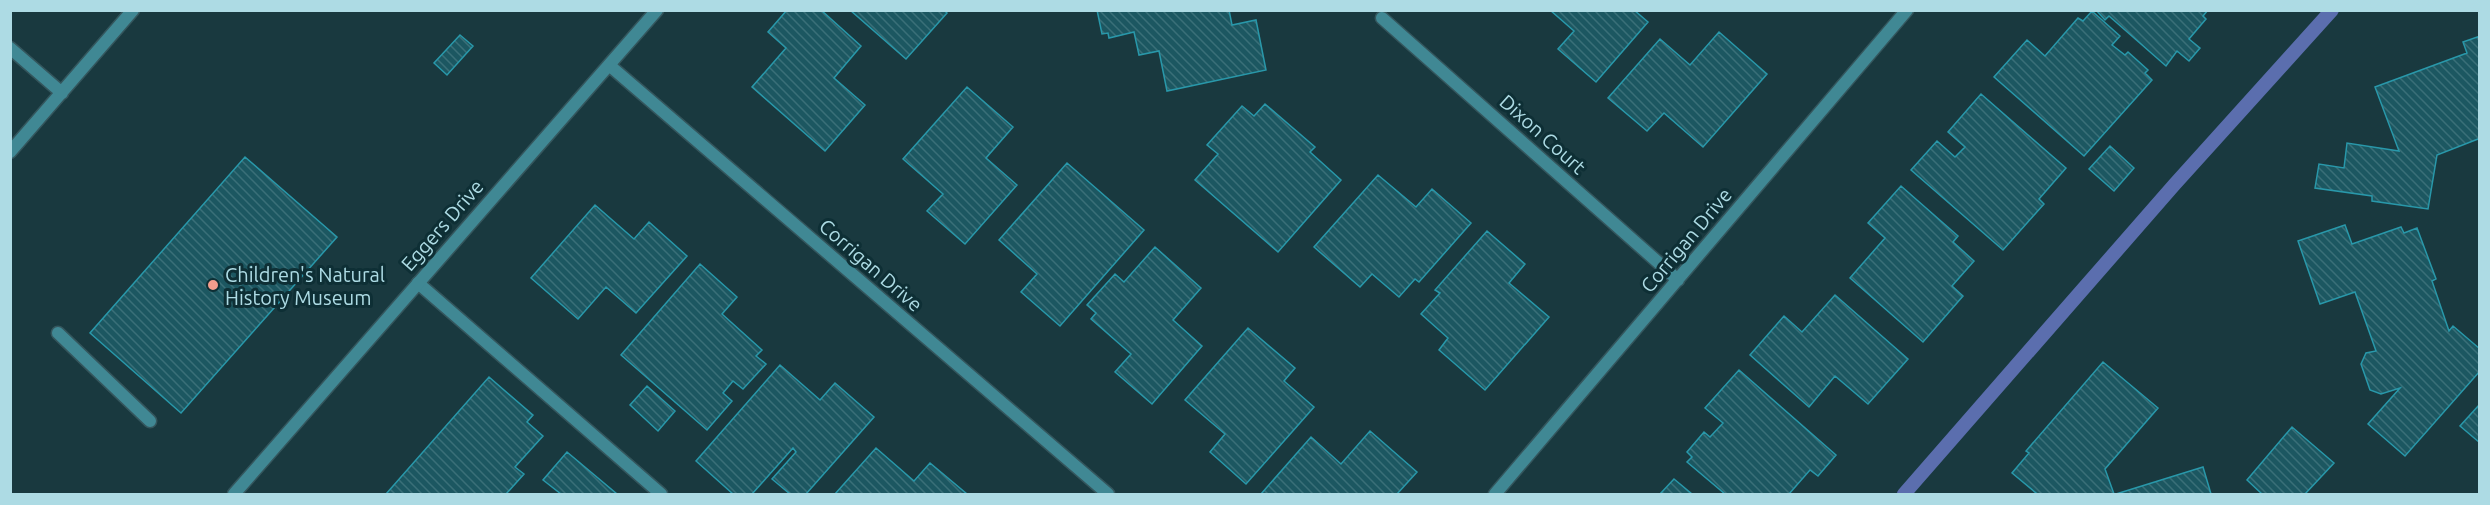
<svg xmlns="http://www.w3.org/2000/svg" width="2490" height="505" viewBox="0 0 2490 505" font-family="Ubuntu,sans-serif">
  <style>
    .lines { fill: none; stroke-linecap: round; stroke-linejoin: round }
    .stream { stroke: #5b6eae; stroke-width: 14 }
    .building { fill: url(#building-back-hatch); stroke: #2998aa; stroke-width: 1.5 }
    .service-casing { stroke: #34565d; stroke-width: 15 }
    .minor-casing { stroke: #34565d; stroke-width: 15 }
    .service { stroke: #408894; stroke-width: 12 }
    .minor { stroke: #408894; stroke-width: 12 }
    .poi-dot { fill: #f49d8d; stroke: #0e2f35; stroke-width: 2 }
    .labels { text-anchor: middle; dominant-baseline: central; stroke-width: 6; stroke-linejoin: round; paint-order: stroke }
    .street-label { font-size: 20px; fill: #addbe4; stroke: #0e2f35 }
    .poi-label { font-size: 20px; fill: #addbe4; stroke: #0e2f35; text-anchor: start }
  </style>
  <defs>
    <pattern id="building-back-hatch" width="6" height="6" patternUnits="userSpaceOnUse" patternTransform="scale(1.5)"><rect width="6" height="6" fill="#1c5761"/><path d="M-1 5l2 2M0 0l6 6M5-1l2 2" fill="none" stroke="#3a6f78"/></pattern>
  </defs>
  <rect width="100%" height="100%" fill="#19393f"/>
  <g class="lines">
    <path class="stream" d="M1904,494L2174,185L2332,10"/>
  </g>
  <path class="building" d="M787,10H821L861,46L834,78L865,105L825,151L752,87L786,48L768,32Z
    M850,10H944L947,13L906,59Z
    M1097,10H1229L1232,25L1256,20L1266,70L1167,91L1159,51L1139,55L1134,32L1109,38L1108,33L1102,34Z
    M1550,10H1634L1648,22L1596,82L1558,49L1574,31Z
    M2096,10H2208L2203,16L2206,19L2189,39L2200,48L2189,61L2177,51L2166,66L2109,16L2105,20Z
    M2092,11L2120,36L2112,45L2125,55L2128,52L2148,70L2145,73L2152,80L2084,156L1994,77L2027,40L2045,56L2078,18L2083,21Z
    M1719,32L1767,74L1703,147L1664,113L1647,131L1608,98L1660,39L1690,65Z
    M460,35L473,46L447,75L434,63Z
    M2480,36V143L2478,139L2437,155L2428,209L2372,201V196L2315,188L2319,164L2344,168L2347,143L2399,151L2375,87L2467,53L2463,42Z
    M967,87L1013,127L986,158L1017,185L965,244L927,211L943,194L903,159Z
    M1981,94L2066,168L2039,199L2044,204L2003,250L1911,170L1937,141L1955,157L1965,147L1948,132Z
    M1265,104L1315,147L1310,152L1341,180L1278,252L1195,180L1218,154L1207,145L1242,106L1254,116Z
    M2110,146L2134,168L2114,191L2089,169Z
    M245,157L337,237L181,413L90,333Z
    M1067,163L1144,230L1060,326L1021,292L1037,274L999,240Z
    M1378,175L1416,207L1432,189L1471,223L1419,282L1415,279L1399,297L1372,274L1360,287L1314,247Z
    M1901,186L1958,236L1953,242L1974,261L1952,286L1963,296L1923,342L1850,278L1885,238L1868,223Z
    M595,205L634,239L649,222L687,256L636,313L606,287L578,319L531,278Z
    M2345,225L2352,244L2401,227L2404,233L2417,228L2436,279L2432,281L2449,331L2453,326L2480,349V371L2405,456L2368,424L2400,388L2381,394L2370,390L2361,364L2366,353L2376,351L2355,292L2320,304L2298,241Z
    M1487,231L1525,264L1509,283L1549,317L1485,390L1439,350L1448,338L1421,314L1440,293L1435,290Z
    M1155,247L1201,288L1173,320L1202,346L1152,404L1115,372L1131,354L1091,319L1096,313L1087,305L1115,274L1124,282Z
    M700,264L737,297L722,314L762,350L756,356L766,364L743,389L733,381L723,393L732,401L707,430L621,355Z
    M1835,295L1908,359L1868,404L1835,376L1809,407L1750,355L1784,316L1802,332Z
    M1248,328L1295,368L1284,381L1314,407L1246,484L1210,452L1225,434L1185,400Z
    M2103,362L2158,408L2105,469L2114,494H2033L2036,493L2012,473L2029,453L2026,451Z
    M780,365L820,400L835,383L874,417L806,494H790L772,479L796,452L793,448L752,494H733L696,461Z
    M1739,370L1836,455L1818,476L1810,470L1789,494H1725L1687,462L1692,457L1687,452L1704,432L1710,437L1723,423L1705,408Z
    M489,377L533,415L527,422L543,436L515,467L524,474L506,494H386Z
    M647,386L675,411L658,431L630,405Z
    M2480,404V443L2460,426Z
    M2292,427L2334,463L2305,494H2262L2247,480Z
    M1370,431L1417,472L1397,494H1261L1311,437L1341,464Z
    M876,448L914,481L930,463L967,494H835Z
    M567,452L617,494H561L543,480Z
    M2203,467L2211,494H2116Z
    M1674,479L1692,494H1660Z"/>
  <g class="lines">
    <g class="service-casing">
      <path id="service" d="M10,48L62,93
        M10,152L133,10
        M418,283L661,494
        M58,333L150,421"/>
    </g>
    <g class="minor-casing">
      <path id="minor" d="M1382,18L1678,280
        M609,65L1108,494
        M234,494L657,10
        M1495,494L1907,10"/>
    </g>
    <use href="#service" class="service"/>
    <use href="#minor" class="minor"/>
  </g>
  <circle class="poi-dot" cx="213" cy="285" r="6"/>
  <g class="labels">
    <g class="street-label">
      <text transform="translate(1543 134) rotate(42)">Dixon Court</text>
      <text transform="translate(442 225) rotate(-49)">Eggers Drive</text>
      <text transform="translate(1686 240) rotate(-50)">Corrigan Drive</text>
      <text transform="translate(871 265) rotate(41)">Corrigan Drive</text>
    </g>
    <g class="poi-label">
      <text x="225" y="274">Children's Natural<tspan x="225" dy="23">History Museum</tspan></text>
    </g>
  </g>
  <rect width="2490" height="505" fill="none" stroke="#addbe4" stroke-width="24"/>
</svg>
